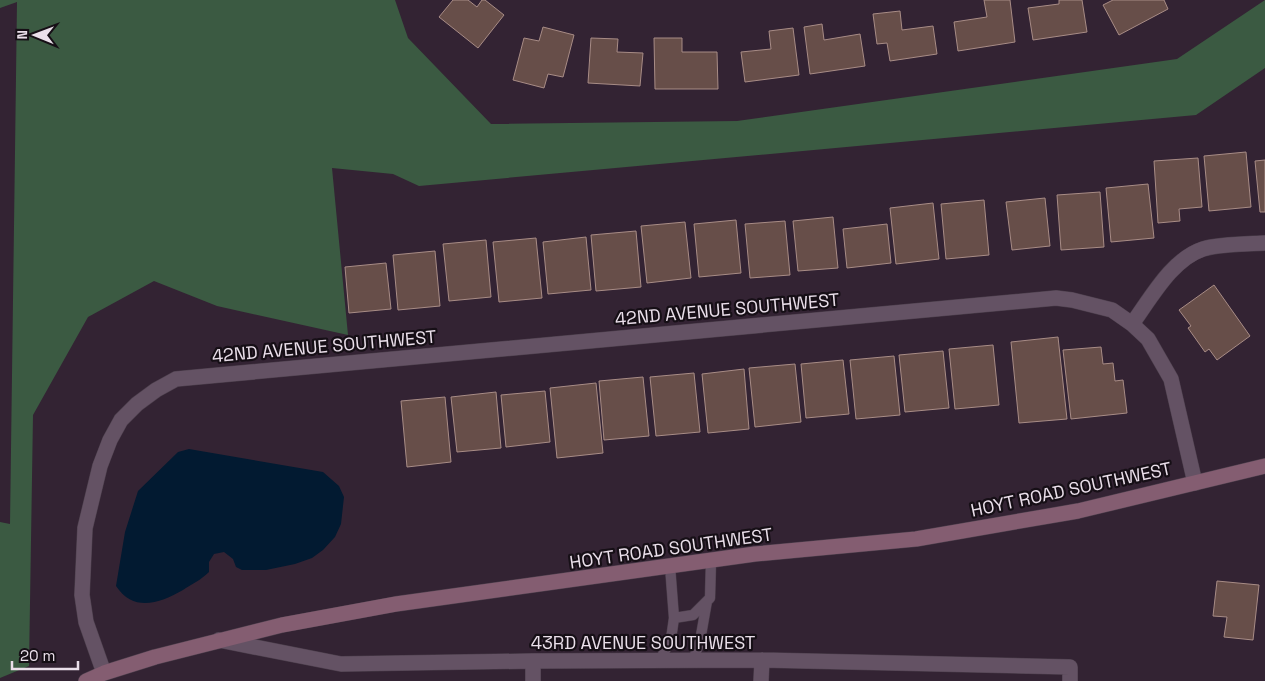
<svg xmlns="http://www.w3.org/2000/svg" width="1265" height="681" viewBox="0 0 1265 681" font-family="'Space Grotesk',sans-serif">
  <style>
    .forest { fill: #3b5a42 }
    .water { fill: #021a31 }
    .building { fill: #674e49; stroke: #a88c86 }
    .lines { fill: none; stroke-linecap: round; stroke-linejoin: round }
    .service-casing { stroke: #4c3f4c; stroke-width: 11 }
    .minor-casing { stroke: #4c3f4c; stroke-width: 16 }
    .secondary-casing { stroke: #4c3f4c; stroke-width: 16 }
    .service { stroke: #645264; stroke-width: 10 }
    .minor { stroke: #645264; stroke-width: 15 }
    .secondary { stroke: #845d71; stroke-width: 15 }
    .labels { text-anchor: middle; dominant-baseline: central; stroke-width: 4.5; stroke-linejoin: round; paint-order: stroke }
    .street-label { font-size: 18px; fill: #eadfea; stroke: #160f16 }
  </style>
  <rect width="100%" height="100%" fill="#332333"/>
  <path class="forest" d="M0,0H395L408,38L491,124L737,121L1177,59L1265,0V68L1196,115L419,186L393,174L332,168L348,335L217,306L154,281L88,317L33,415L29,666L0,678V522L10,524L17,2L0,8Z"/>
  <path class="water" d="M189,449L323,472L339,486L344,497L341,524L335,537L323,550L312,558L295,564L266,570H242L236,567L233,559L224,552L214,554L209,562V572C201,580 192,584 183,590C160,603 134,613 116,586L125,532L138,491L178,452Z"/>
  <path class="building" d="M453,0H468L477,7L482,0H485L504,15L478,48L439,17Z
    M984,0H1010L1015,42L958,51L954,22L987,17Z
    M1059,0H1082L1087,32L1033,40L1028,8L1059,4Z
    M1113,0H1164L1168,9L1119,35L1103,5Z
    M900,11L902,30L933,26L937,54L890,61L887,43L877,44L873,14Z
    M822,24L824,40L860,34L865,66L810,74L804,27Z
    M543,27L574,35L563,77L548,74L544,88L513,80L524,38L539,41Z
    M793,28L799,75L745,82L741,52L771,49L769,31Z
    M591,38L618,39L617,52L643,53L640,86L588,83Z
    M654,38H682V52H717L718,89H655Z
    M1246,152L1251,207L1209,211L1204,156Z
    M1198,158L1202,207L1179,209L1180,221L1158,223L1154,161Z
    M1265,160V212H1260L1255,161Z
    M1148,184L1154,238L1111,242L1106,188Z
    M1100,192L1104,247L1061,250L1057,195Z
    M1045,198L1050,246L1012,250L1006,202Z
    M984,200L989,255L946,259L941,204Z
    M933,203L939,259L896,264L890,208Z
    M833,217L838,268L798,271L793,221Z
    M736,220L741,273L699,277L694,224Z
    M785,221L790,275L750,278L745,224Z
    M685,222L691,278L647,283L641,226Z
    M887,224L891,263L847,268L843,229Z
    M636,231L641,287L596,291L591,235Z
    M586,237L591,290L548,294L543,242Z
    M536,238L542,298L499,302L493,242Z
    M486,240L491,297L449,301L443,244Z
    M435,251L440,306L398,310L393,255Z
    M386,263L391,309L349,313L345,267Z
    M1214,285L1250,336L1217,360L1209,349L1205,352L1188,328L1191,326L1179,310Z
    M1058,337L1067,419L1019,423L1011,342Z
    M993,345L999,405L955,409L949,349Z
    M1101,347L1103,364L1113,363L1115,381L1123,380L1127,413L1071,419L1063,350Z
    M943,351L949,408L905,412L899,355Z
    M894,356L900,415L856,419L850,360Z
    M843,360L849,414L806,418L801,364Z
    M795,364L801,422L755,427L749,368Z
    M744,369L749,429L708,433L702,374Z
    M694,373L700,432L656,436L650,377Z
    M643,377L649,436L604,440L599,381Z
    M596,383L603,453L557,458L550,388Z
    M545,391L550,442L506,447L501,395Z
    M496,392L501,448L457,452L451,397Z
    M445,397L451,462L407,467L401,401Z
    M1217,581L1259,585L1253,640L1224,637L1227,617L1213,616Z"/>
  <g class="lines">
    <g class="service-casing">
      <path id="service" d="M674,618L693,615L710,598L711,561
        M660,660L671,639L674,618L670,566
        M693,660L700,641L707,601"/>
    </g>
    <g class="minor-casing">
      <path id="minor" d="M1132,324C1151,298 1172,259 1203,249C1219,244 1247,244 1265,243
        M219,640L341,664L533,661L762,660L1070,667V681
        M533,661V681
        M104,673L86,622L82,595L85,528L100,466L110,440L121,420L137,404L156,390L176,379L1056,298L1072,300L1112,310L1132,324L1148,339L1171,379L1195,483
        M761,681L762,660"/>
    </g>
    <g class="secondary-casing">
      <path id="secondary" d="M86,681L104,673L155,657L282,625L396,604L755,554L916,539L1078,511L1265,466"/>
    </g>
    <use href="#service" class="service"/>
    <use href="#minor" class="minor"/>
    <use href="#secondary" class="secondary"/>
  </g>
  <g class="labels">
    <g class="street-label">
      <text transform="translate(727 309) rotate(-5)">42ND AVENUE SOUTHWEST</text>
      <text transform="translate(324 346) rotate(-5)">42ND AVENUE SOUTHWEST</text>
      <text transform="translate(1071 489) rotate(-12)">HOYT ROAD SOUTHWEST</text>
      <text transform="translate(671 548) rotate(-8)">HOYT ROAD SOUTHWEST</text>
      <text x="643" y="642">43RD AVENUE SOUTHWEST</text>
    </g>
  </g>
  <g transform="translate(35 35) rotate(271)" stroke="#160f16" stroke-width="4" paint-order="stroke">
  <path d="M0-4L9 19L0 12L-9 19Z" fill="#eadfea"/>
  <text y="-8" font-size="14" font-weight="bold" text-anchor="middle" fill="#eadfea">N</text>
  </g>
  <path d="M12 661v8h66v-8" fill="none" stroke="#eadfea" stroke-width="2.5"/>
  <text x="20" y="661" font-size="15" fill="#eadfea" stroke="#160f16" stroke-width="4" paint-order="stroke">20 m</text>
</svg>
